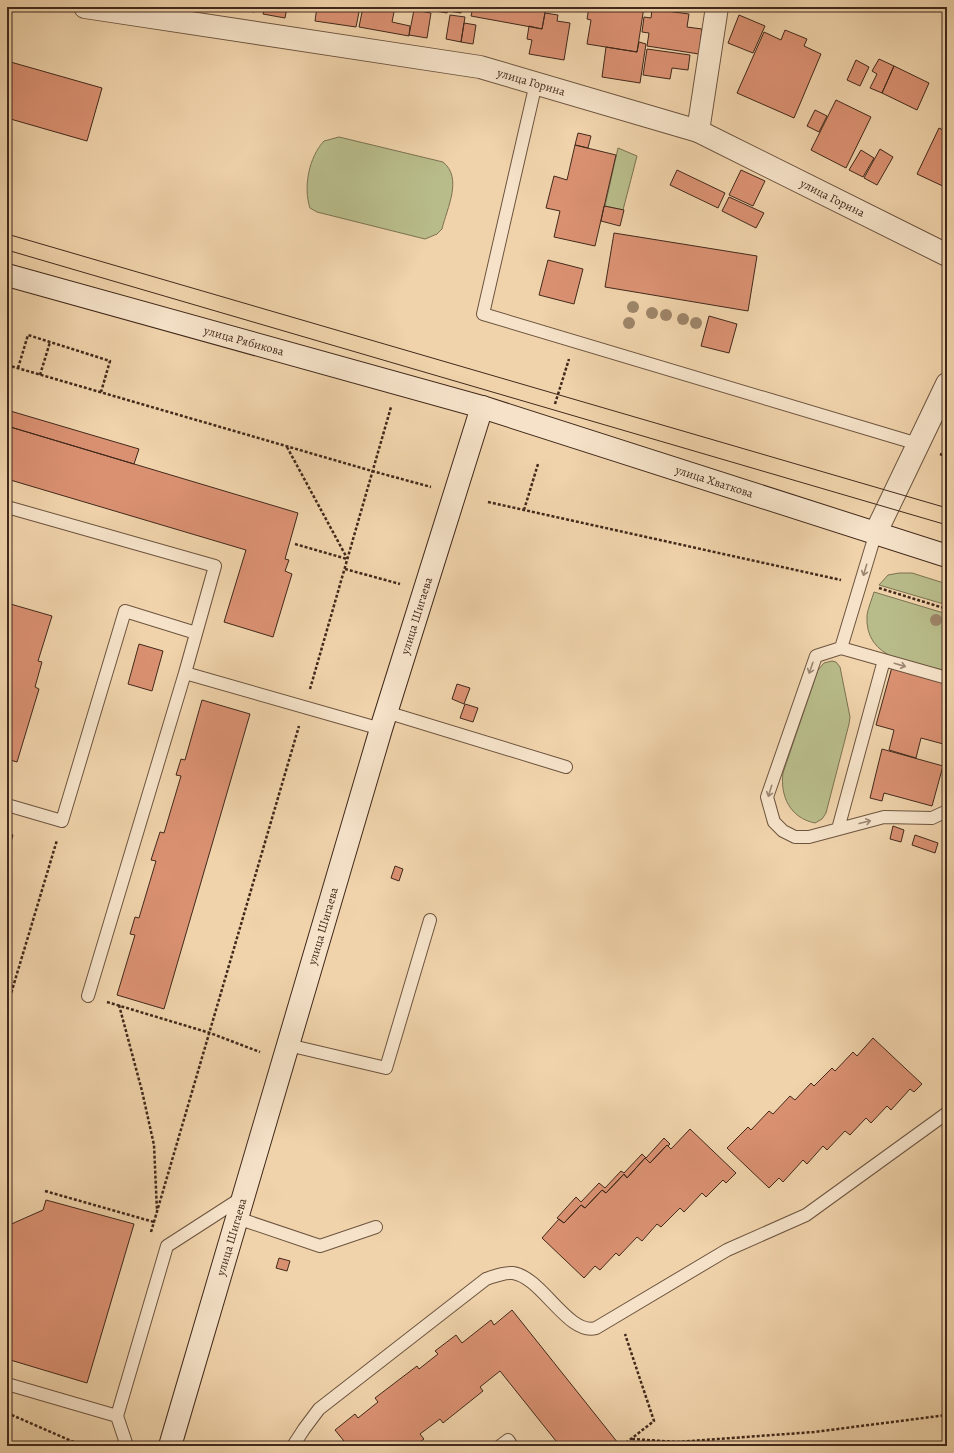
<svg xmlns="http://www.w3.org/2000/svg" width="954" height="1453" viewBox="0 0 954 1453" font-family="Alegreya,serif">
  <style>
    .green { fill: #b8bc8a; stroke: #7c7252 }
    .building { fill: #da9172; stroke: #41291b }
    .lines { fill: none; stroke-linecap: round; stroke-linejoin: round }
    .lane-casing { stroke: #6d543f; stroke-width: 14 }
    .street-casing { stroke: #6d543f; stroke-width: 24 }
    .secondary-casing { stroke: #41291b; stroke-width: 24 }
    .path { stroke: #41291b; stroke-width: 2.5; stroke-dasharray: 3 2; stroke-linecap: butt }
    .lane { stroke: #f5e2c8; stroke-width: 12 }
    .street { stroke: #f5e2c8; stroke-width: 22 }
    .secondary { stroke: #f5e2c8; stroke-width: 22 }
    .tram { stroke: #41291b; stroke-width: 1 }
    .tree { fill: #9d8568 }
    .oneway { stroke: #9b8672 }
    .labels { text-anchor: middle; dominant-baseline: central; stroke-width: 3.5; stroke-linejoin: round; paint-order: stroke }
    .street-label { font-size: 12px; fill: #41291b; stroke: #f5e2c8 }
  </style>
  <rect width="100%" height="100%" fill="#f0d3ab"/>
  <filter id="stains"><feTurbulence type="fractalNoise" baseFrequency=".005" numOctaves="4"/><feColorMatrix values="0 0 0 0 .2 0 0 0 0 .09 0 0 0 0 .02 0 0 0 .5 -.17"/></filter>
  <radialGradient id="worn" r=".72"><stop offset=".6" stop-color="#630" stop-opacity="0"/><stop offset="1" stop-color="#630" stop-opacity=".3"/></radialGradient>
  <path class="green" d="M339,137L443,162C463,178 447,208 442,229L437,234L425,239L317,212L310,208C303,187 309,157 324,141Z
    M618,148L637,156L623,210L605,206Z
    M899,573H912L947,584V605L879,585L888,575Z
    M874,592L947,614V671C914,663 864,661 867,615C868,608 872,599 874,592Z
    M832,661L836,662L840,667L850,717L849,724L826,813L822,819L815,823C790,818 780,796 783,773L818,670L824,663Z"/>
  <path class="building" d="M233,7H255L254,12L233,8Z
    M265,7H287L285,18L263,14Z
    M317,7H360L356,27L315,21Z
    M363,7H395L392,22L410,26L409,36L359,27Z
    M411,7H462L461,13L448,11L447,13Z
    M473,7H546L542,29L471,16Z
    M589,7H644L637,52L587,44L591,20L587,19Z
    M652,9L689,14L687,27L702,29L699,54L647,46L649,33L642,32L644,17L651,18Z
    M414,10L431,13L427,38L409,35Z
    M545,13L558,15L557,21L570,23L564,60L529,54L532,40L527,39L529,26L542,29Z
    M450,15L465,17L461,42L446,39Z
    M739,15L765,26L753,53L728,43Z
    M464,23L476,25L473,44L461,42Z
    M785,30L807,39L804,46L821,54L794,118L737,93L764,32L781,40Z
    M639,42L646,44L640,83L602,77L606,47L637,52Z
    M647,49L690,55L688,70L672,68L670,79L643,75Z
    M879,59L894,66L882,93L870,88L877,74L872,71Z
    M856,60L869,67L860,86L847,80Z
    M7,61L102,88L87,141L7,118Z
    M894,66L929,83L917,110L882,93Z
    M836,100L871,117L846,168L811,150Z
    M815,110L827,116L819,132L807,126Z
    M939,128L947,132V188L917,174Z
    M578,133L591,136L588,148L575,145Z
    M575,145L616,155L595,246L554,237L560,211L546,208L554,176L567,180Z
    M880,149L893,157L877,185L864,178Z
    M861,150L874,158L863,177L849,170Z
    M677,170L725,193L718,208L670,185Z
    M741,170L765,181L753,206L729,195Z
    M729,197L764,213L756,228L722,211Z
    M604,206L624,210L620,226L601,221Z
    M614,233L757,256L748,311L605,287Z
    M548,260L583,269L574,304L539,295Z
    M709,316L737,324L729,353L701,346Z
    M7,410L139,449L134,464L7,426Z
    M7,426L298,513L285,559L289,560L285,571L292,574L273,637L224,622L246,550L7,479Z
    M7,603L52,616L38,661L42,662L35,687L39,689L17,762L7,759Z
    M139,644L163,651L152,691L128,684Z
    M892,667L947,683V745L921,738L916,758L889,750L894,730L876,725Z
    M457,684L470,688L464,704L452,699Z
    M202,700L250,714L164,1009L117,995L135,935L130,934L135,917L139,918L156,861L151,860L160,832L164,833L181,776L176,775L181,759L185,760Z
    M465,704L478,708L473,722L460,718Z
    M882,749L943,766L932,806L884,793L882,801L870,798Z
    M893,826L904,830L901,842L890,839Z
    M7,833L13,835L7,855Z
    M915,835L938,843L935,853L912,845Z
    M395,866L403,869L399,881L391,878Z
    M873,1038L922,1084L914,1092L910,1089L891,1110L887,1106L871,1123L866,1118L850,1135L845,1131L827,1150L823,1146L807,1164L803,1160L783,1182L779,1178L769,1188L727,1148L748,1127L751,1130L769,1111L773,1114L790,1096L795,1100L811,1083L814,1086L832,1068L835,1071L853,1052L857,1056Z
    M690,1129L736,1173L726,1183L723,1180L706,1197L702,1193L684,1212L680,1208L661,1227L657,1224L642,1241L637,1237L619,1256L616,1253L600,1270L595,1266L584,1278L542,1238L559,1219L564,1223L581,1205L585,1208L602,1190L606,1193L624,1174L627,1178L645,1158L650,1163L667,1145L671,1149Z
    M664,1138L670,1144L668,1146L667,1145L650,1163L645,1158L627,1178L624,1174L606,1193L602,1190L585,1208L581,1205L564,1223L557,1218L576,1197L581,1202L599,1183L605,1188L621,1171L624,1173L642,1154L646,1158Z
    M46,1200L134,1224L87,1383L7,1359V1226L43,1210Z
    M279,1258L290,1261L287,1271L276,1268Z
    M512,1310L618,1443L614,1446H560L500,1371L480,1387L483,1391L443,1423L440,1419L420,1434L424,1439L415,1446H348L335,1430L355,1414L358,1418L378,1402L375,1398L417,1366L419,1369L438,1354L435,1351L456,1335L462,1343L491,1320L494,1325Z"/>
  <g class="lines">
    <g class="lane-casing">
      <path id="lane" d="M536,83L483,314L918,444
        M7,507L215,566L185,673
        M876,532L841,648L947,678
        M841,648L816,656L767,797L774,822L783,831L795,837H809L884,817L932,818L947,811
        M386,712L566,767
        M7,805L62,821L125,611L196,633
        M838,829L884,660
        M88,996L185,673L381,729
        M288,1045L386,1068L430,920
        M237,1218L320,1246L376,1227
        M7,1384L117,1416
        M127,1446L117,1416L167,1246L243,1197
        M293,1446L304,1429L319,1409L486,1279C495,1276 504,1272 513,1273C542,1277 568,1336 596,1328L727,1250L806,1215L947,1113
        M500,1446L508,1440L512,1446"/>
    </g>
    <g class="street-casing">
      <g id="street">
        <path id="s1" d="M85,7L480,67L698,131L947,255"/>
        <path d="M698,131L717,7"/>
        <path d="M876,532L947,384"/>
      </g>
    </g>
    <g class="secondary-casing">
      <g id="secondary">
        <path id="s2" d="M7,275L482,407L947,556"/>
        <path id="s3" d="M170,1446L381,729L482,407"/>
      </g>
    </g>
    <path class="path" d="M7,365L372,471L431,487
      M18,368L28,335L110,361L101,392
      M40,375L50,342
      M555,404L569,359
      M287,447L347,558
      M940,454L947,457
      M488,502L841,580
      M524,510L538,464
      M295,544L347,559
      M345,569L400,584
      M879,588L947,609
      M310,689L391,407
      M107,1002L210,1033L260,1052
      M119,1005L142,1091L154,1145L157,1211
      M7,1007L57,840
      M45,1191L154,1222
      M151,1232L299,726
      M7,1413L83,1446
      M632,1439L677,1442L814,1432L947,1415
      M622,1446L654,1421L625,1334"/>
    <use href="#lane" class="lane"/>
    <use href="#street" class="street"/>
    <use href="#secondary" class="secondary"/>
    <path class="tram" d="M7,234L947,508
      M7,250L947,525"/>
  </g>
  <g class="tree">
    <circle cx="633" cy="307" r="6"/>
    <circle cx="652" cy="313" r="6"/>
    <circle cx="666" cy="315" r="6"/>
    <circle cx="683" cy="319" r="6"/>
    <circle cx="629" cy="323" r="6"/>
    <circle cx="696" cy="323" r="6"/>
    <circle cx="936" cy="620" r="6"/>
  </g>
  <defs><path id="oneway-shaft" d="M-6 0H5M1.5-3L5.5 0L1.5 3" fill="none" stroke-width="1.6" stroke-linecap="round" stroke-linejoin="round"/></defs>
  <g class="oneway">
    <use href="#oneway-shaft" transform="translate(865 570) rotate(107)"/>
    <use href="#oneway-shaft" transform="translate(900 665) rotate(16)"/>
    <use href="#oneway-shaft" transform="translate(811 668) rotate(109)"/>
    <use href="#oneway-shaft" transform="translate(770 791) rotate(107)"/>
    <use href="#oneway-shaft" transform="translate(865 822) rotate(-14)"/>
  </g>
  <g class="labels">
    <g class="street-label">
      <text stroke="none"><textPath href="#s1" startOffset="453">улица Горина</textPath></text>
      <text stroke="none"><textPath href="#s1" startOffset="777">улица Горина</textPath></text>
      <text stroke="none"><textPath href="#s2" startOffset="246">улица Рябикова</textPath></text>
      <text stroke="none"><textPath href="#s2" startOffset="737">улица Хваткова</textPath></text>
      <text stroke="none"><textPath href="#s3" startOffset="866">улица Шигаева</textPath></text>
      <text stroke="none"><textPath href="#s3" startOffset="542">улица Шигаева</textPath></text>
      <text stroke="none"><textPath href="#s3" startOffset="218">улица Шигаева</textPath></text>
    </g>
  </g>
  <rect width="954" height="1453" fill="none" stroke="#f0d3ab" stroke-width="24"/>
  <rect x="8" y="8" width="938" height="1437" fill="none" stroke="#41291b" stroke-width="2"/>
  <rect x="12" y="12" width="930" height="1429" fill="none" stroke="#41291b"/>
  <rect width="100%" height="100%" filter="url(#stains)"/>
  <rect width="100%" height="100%" fill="url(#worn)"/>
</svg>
